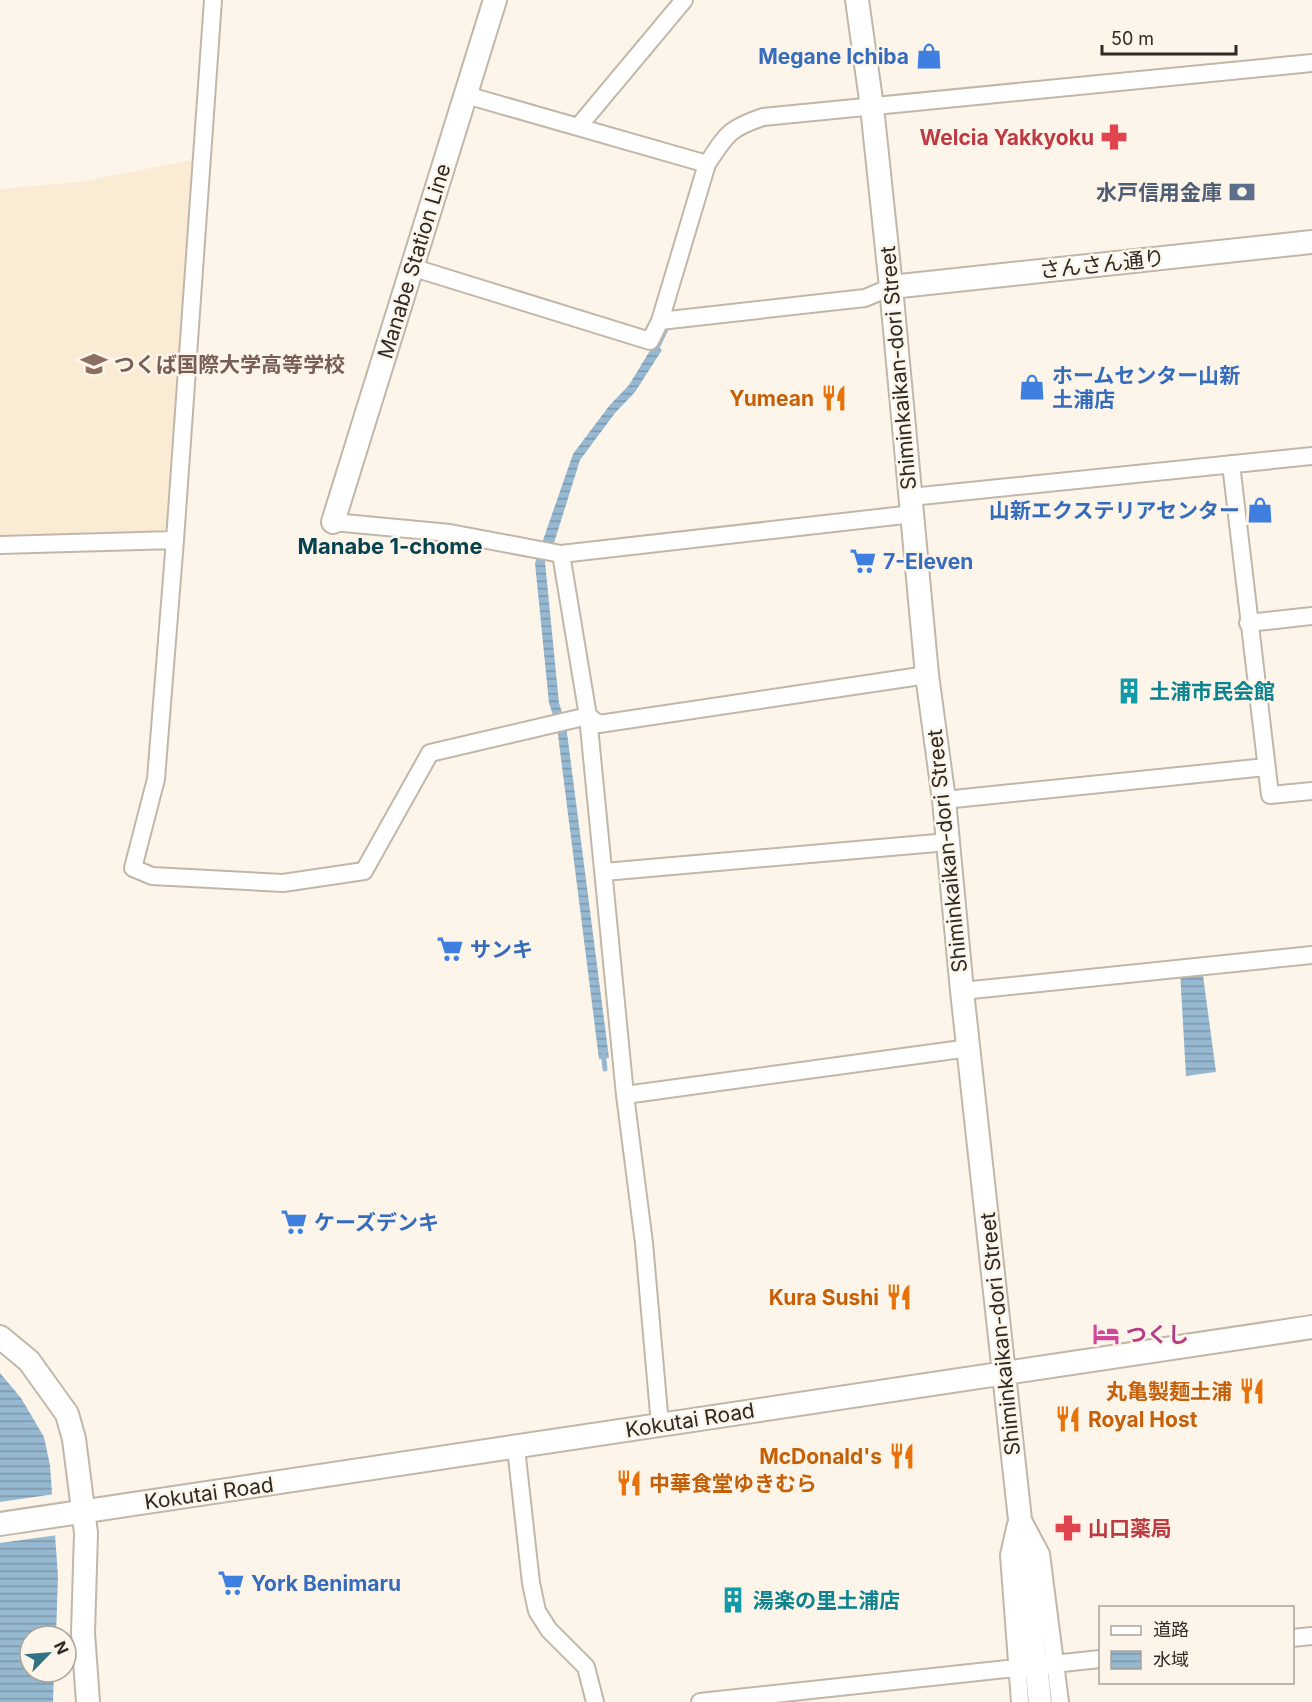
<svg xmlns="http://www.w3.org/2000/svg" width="1312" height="1702" viewBox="0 0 1312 1702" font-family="Inter,'Noto Sans JP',sans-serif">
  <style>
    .built { fill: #faebd5 }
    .water { fill: url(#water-rules) }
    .pier { fill: #fdf5e9 }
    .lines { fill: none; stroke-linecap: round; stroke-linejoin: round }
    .stream { stroke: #96b9d1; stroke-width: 5 }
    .street-casing { stroke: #c1b7a9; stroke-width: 20 }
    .secondary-casing { stroke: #c1b7a9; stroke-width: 26 }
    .street { stroke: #fff; stroke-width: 16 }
    .secondary { stroke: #fff; stroke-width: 22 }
    .labels { text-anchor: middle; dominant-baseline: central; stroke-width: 5; stroke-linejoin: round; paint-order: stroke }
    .shop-label { font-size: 21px; font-weight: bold; fill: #366cbe; stroke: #fdf5e9; text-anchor: start }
    .health-label { font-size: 21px; font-weight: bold; fill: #be3a42; stroke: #fdf5e9; text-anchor: end }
    .service-label { font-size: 21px; font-weight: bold; fill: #4e5e75; stroke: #fdf5e9; text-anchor: end }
    .street-label { font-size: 21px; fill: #2d2924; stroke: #fdf5e9 }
    .education-label { font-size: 21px; font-weight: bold; fill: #785e54; stroke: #fdf5e9; text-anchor: start }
    .food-label { font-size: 21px; font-weight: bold; fill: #c56008; stroke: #fdf5e9; text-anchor: end }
    .culture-label { font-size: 21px; font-weight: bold; fill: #0d838f; stroke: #fdf5e9; text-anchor: start }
    .hotel-label { font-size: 21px; font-weight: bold; fill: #b23c85; stroke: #fdf5e9; text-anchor: start }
    .neighbourhood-label { font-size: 22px; font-weight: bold; fill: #074250; stroke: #fdf5e9 }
  </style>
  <defs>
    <pattern id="water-rules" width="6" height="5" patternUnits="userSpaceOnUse" patternTransform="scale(1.5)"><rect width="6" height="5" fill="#96b9d1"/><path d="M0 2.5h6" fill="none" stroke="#7b96a9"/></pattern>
  </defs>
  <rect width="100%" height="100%" fill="#fdf5e9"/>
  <path class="built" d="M202,158L175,540L0,545V189L79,182Z"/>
  <path class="water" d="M654,344L662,350L635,392L615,413L580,460L554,543L545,562L559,703L566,725L609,1058L599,1059L557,727L549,703L535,563L573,454L609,406L629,385Z
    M1202,968L1216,1072L1186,1076L1180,971Z
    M0,1373L21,1398L44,1437L50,1465L58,1576L56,1636H30V1672H54L53,1702H0Z"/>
  <path class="pier" d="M55,1494L58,1535L0,1543V1502Z"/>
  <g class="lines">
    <path class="stream" d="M655,352L667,327
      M603,1051L605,1069"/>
    <g class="street-casing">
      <path id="street" d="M466,95L707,164C727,134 728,129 763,117L1312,63
        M578,127L684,0
        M707,164L660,321L865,298L891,287
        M411,267L650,341L660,321
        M1231,464L1270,795L1312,791
        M911,497L1312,456
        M333,522L450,533L561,554L913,514
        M175,540L213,0
        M0,545L175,540L156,779L133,868L152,876L283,883L364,871L430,753L588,716L599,724L927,675
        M561,554L588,716L625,1095L644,1243L660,1425
        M1248,623L1312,616
        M944,800L1266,767
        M604,872L948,842
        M962,991L1312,955
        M625,1095L969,1048
        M516,1448L531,1583L537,1611L549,1630L586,1667L595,1702
        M1024,1522L1041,1554L1060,1702
        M1016,1524L1009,1555L1020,1702
        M1292,1638L1312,1636
        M700,1702L1100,1659"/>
    </g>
    <g class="secondary-casing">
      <path id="secondary" d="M857,0L872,107L891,287L927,675L944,800L962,991L1040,1702
        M891,287L1312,242
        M333,522L495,0
        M0,1337L29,1361L67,1414L74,1439L86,1533L83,1633L88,1702
        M0,1524L1312,1327"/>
    </g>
    <use href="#street" class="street"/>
    <use href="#secondary" class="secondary"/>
  </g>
  <defs>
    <g id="shop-bare" transform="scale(2.07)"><path d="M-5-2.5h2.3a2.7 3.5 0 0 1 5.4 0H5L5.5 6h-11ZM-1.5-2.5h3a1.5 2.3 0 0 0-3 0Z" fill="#3f7fe0" stroke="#fdf5e9" stroke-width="2.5" paint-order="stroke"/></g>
    <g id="pharmacy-bare" transform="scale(2.07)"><path d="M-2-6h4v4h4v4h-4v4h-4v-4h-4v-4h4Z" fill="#e0444e" stroke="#fdf5e9" stroke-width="2.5" paint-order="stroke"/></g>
    <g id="bank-bare" transform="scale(2.07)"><path d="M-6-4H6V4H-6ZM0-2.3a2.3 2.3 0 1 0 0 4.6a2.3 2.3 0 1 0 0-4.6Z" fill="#5c6f8a" stroke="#fdf5e9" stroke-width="2.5" paint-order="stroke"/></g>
    <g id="school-bare" transform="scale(2.07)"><path d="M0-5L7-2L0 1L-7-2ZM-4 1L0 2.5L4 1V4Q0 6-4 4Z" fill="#8d6e63" stroke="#fdf5e9" stroke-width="2.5" paint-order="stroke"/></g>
    <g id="restaurant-bare" transform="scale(2.07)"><path d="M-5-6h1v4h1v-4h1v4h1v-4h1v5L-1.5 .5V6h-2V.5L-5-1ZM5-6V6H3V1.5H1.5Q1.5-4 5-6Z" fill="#e8710a" stroke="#fdf5e9" stroke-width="2.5" paint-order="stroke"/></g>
    <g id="supermarket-bare" transform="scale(2.07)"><path d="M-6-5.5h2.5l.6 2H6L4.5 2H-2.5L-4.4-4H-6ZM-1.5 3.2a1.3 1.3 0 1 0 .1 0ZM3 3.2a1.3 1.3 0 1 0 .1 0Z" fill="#3f7fe0" stroke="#fdf5e9" stroke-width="2.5" paint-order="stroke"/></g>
    <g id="building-bare" transform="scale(2.07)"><path d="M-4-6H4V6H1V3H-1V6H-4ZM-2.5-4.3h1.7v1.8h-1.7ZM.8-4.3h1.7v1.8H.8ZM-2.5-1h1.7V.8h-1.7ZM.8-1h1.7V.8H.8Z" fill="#0f9aa8" stroke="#fdf5e9" stroke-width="2.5" paint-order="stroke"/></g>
    <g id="hotel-bare" transform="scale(2.07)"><path d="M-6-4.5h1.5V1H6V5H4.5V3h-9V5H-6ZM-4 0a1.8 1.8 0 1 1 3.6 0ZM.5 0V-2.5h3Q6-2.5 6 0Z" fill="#d1479c" stroke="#fdf5e9" stroke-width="2.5" paint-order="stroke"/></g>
  </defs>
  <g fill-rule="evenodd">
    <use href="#shop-bare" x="929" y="56"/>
    <use href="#pharmacy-bare" x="1114" y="137"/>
    <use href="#bank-bare" x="1242" y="192"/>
    <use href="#school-bare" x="94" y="364"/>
    <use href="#shop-bare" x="1032" y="387"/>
    <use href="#restaurant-bare" x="834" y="398"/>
    <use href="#shop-bare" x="1260" y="510"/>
    <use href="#supermarket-bare" x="863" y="561"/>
    <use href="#building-bare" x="1129" y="691"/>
    <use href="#supermarket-bare" x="450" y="949"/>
    <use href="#supermarket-bare" x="294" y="1222"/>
    <use href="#restaurant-bare" x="899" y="1297"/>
    <use href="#hotel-bare" x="1106" y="1334"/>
    <use href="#restaurant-bare" x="1252" y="1391"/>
    <use href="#restaurant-bare" x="1068" y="1419"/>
    <use href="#restaurant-bare" x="902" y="1456"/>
    <use href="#restaurant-bare" x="629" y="1483"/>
    <use href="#pharmacy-bare" x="1068" y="1528"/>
    <use href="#supermarket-bare" x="231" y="1583"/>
    <use href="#building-bare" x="733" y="1600"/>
  </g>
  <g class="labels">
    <g class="shop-label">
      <text x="909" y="56" text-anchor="end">Megane Ichiba</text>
      <text x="1052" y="375">ホームセンター山新<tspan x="1052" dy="24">土浦店</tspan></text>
      <text x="1240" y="510" text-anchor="end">山新エクステリアセンター</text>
      <text x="883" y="561">7-Eleven</text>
      <text x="470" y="949">サンキ</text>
      <text x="314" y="1222">ケーズデンキ</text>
      <text x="251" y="1583">York Benimaru</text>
    </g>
    <g class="health-label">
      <text x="1094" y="137">Welcia Yakkyoku</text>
      <text x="1088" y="1528" text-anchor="start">山口薬局</text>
    </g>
    <g class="service-label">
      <text x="1222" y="192">水戸信用金庫</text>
    </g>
    <g class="street-label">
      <text transform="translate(414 261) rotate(-73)">Manabe Station Line</text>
      <text transform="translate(1102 264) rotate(-6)">さんさん通り</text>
      <text transform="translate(898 368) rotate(-95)">Shiminkaikan-dori Street</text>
      <text transform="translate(947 851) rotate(-96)">Shiminkaikan-dori Street</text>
      <text transform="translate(1000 1334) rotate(-96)">Shiminkaikan-dori Street</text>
      <text transform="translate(690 1420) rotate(-9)">Kokutai Road</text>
      <text transform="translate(209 1493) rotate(-8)">Kokutai Road</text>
    </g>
    <g class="education-label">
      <text x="114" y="364">つくば国際大学高等学校</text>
    </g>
    <g class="food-label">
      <text x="814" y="398">Yumean</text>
      <text x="879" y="1297">Kura Sushi</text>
      <text x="1232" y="1391">丸亀製麺土浦</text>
      <text x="1088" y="1419" text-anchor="start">Royal Host</text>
      <text x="882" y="1456">McDonald's</text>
      <text x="649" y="1483" text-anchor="start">中華食堂ゆきむら</text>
    </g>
    <g class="culture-label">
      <text x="1149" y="691">土浦市民会館</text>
      <text x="753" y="1600">湯楽の里土浦店</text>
    </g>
    <g class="hotel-label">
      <text x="1126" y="1334">つくし</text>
    </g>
    <g class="neighbourhood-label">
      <text x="390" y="546">Manabe 1-chome</text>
    </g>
  </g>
  <rect x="1099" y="1606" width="195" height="78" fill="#fdf5e9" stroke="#aaa39a" stroke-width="1.5"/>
  <rect x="1111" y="1626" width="30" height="9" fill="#ffffff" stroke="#aaa39a" stroke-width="1.5"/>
  <text x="1153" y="1636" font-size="18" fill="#2d2924">道路</text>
  <rect x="1111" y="1651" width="30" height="18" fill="url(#water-rules)" stroke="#aaa39a" stroke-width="1.5"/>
  <text x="1153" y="1666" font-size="18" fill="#2d2924">水域</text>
  <g transform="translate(48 1654) rotate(65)"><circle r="28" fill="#fdf5e9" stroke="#aaa39a" stroke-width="1.5"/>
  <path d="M0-4.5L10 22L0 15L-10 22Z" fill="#317385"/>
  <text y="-9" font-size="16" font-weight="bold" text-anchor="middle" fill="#2d2924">N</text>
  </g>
  <path d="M1102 45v9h134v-9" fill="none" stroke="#2d2924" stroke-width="3"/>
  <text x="1111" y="45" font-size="18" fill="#2d2924" stroke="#fdf5e9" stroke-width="4.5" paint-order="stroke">50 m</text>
</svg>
